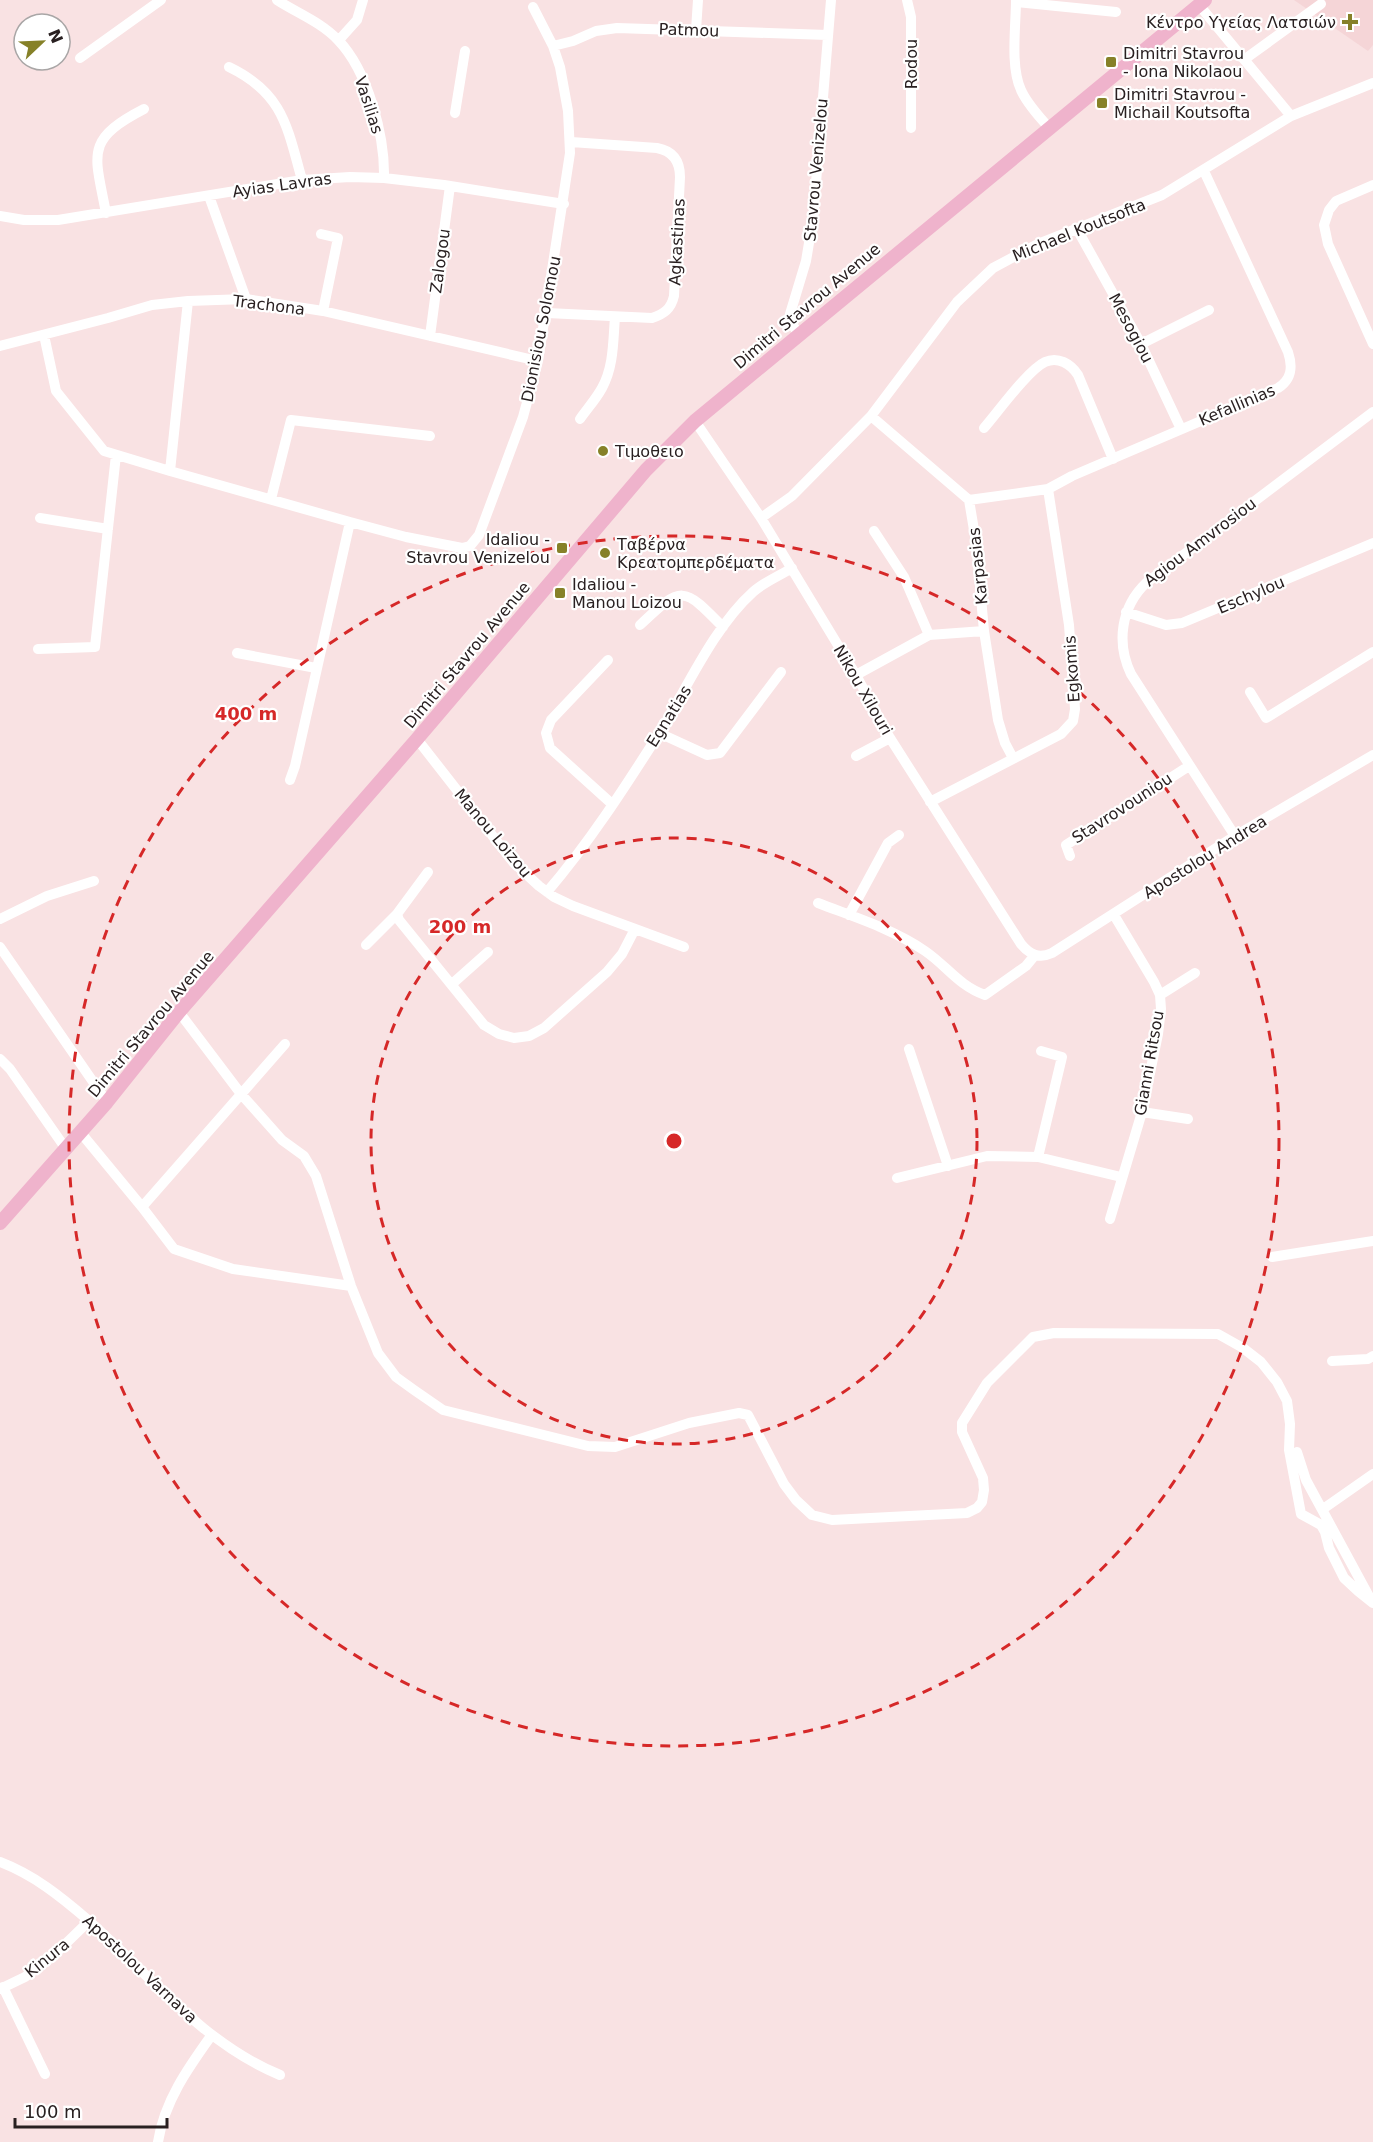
<svg xmlns="http://www.w3.org/2000/svg" width="1373" height="2142" viewBox="0 0 1373 2142" font-family="'DejaVu Sans',sans-serif">
  <style>
    .built { fill: #f5d5d7 }
    .lines { fill: none; stroke-linecap: round; stroke-linejoin: round }
    .minor { stroke: #fff; stroke-width: 10 }
    .major { stroke: #efb3cc; stroke-width: 14 }
    .ring { fill: none; stroke: #d62828; stroke-width: 3; stroke-dasharray: 10 8 }
    .poi-dot { fill: #868128; stroke: #fff; stroke-width: 2 }
    .labels { text-anchor: middle; dominant-baseline: central; stroke-width: 4.5; stroke-linejoin: round; paint-order: stroke }
    .poi-label { font-size: 16px; fill: #292021; stroke: #fff; text-anchor: start }
    .street-label { font-size: 16px; fill: #292021; stroke: #fff }
    .centre { fill: #d62828; stroke: #fff; stroke-width: 3 }
    .ring-label { font-size: 18px; text-anchor: middle; font-weight: bold; fill: #d62828; stroke: #fff; stroke-width: 4.5; stroke-linejoin: round; paint-order: stroke }
  </style>
  <rect width="100%" height="100%" fill="#f9e2e3"/>
  <path class="built" d="M1294,0H1373V45L1368,51Z"/>
  <g class="lines">
    <path class="minor" d="M277,0C297,13 321,22 338,40C368,71 385,136 384,178
      M907,0L911,17V128
      M1016,0C1016,26 1010,66 1021,90C1027,104 1039,116 1049,128
      M1016,2L1116,12
      M1199,5L1291,116
      M696,30L698,0
      M339,40L357,20L363,0
      M553,46L573,41L596,31L617,28L828,35
      M80,58L161,0
      M1245,59L1321,4
      M229,67C283,93 287,126 302,180
      M455,113L465,51
      M1373,185L1336,201L1329,210L1324,225L1328,244L1373,344
      M209,196L246,299
      M106,213C95,154 84,140 144,109
      M0,216L24,220H58L302,180L350,177L384,178L444,185L564,204
      M1077,229L1141,344L1181,429
      M321,234L338,238L323,311
      M188,301L170,471L350,522
      M547,313L652,318C664,314 671,309 674,296L680,177C680,161 673,151 657,148L571,142
      M44,335L56,391L104,451L170,471
      M799,335L792,324L790,314L806,261L813,219L831,0
      M430,336L450,186
      M1141,344L1209,310
      M0,346L108,318L152,305L188,301L246,299L323,311L538,361
      M871,416L969,500L976,542L984,631L998,720L1005,743L1013,758
      M580,419C587,409 596,399 602,388C614,366 613,341 615,317
      M695,421L761,518L856,675L890,738L1021,944C1030,955 1039,959 1052,953L1235,836L1373,755
      M984,428C998,412 1028,370 1045,362C1058,356 1071,364 1078,375L1113,459
      M271,499L291,420L430,436
      M969,500L1048,489L1072,476L1278,388C1292,379 1293,367 1288,352L1204,171
      M40,518L108,529
      M761,518L792,496L871,416L957,302L993,268L1038,244L1162,195L1291,116L1373,83
      M874,531L904,577L929,635
      M1126,612L1166,625L1182,623L1373,543
      M640,625C682,585 683,586 723,627
      M38,649L95,647L116,455
      M237,653L316,668
      M608,660L551,720L546,733L550,748L612,804
      M856,675L929,635L984,631
      M1250,692L1266,718L1373,652
      M659,733L707,755L720,753L781,672
      M417,739L513,862L539,886L554,897L573,906L684,947
      M856,756L890,738
      M290,780L295,766L350,522L406,537L462,548L470,546L479,535L523,417L538,361L570,153L568,111L560,67L553,46L533,7
      M930,802L1061,734L1073,721L1075,709L1069,625L1048,489
      M1235,836L1131,674C1116,643 1121,607 1146,583L1373,412
      M1070,856L1066,845L1189,766
      M547,892C589,843 625,787 660,732C687,688 714,627 753,592C764,582 779,576 792,568
      M818,903C854,917 893,929 925,951C947,966 959,986 985,995L1026,966L1035,955
      M397,914L399,920L484,1025L499,1034L514,1038L529,1036L544,1028L607,972L622,954L635,929
      M849,915L888,843L899,835
      M0,919L47,896L94,881
      M366,945L397,914L428,872
      M0,947L107,1102
      M452,984L488,952
      M1160,995L1195,973
      M179,1012L241,1094L282,1140L304,1156L316,1176L351,1286L378,1353L396,1377L414,1390L443,1410L588,1446L615,1447L689,1423L739,1413L748,1415L784,1484L796,1500L812,1515L832,1520L967,1513L977,1508L982,1502L984,1490L983,1478L962,1432V1423L987,1383L1033,1337L1054,1333L1218,1334L1243,1348L1261,1362L1277,1382L1287,1401L1290,1424L1289,1450L1301,1514L1321,1525L1325,1532L1329,1548L1344,1578L1358,1591L1373,1603
      M909,1049L948,1166
      M0,1059L10,1069L66,1149
      M1142,1112L1188,1119
      M81,1133L142,1207L174,1249L233,1269L351,1286
      M1038,1157L1062,1057L1041,1051
      M897,1178L987,1156L1038,1157L1121,1177
      M142,1207L285,1044
      M1110,1219L1142,1112L1158,1034L1161,1009L1160,995L1154,982L1114,915
      M1272,1257L1373,1241
      M1332,1361L1368,1359L1373,1356
      M1297,1452L1306,1480L1371,1600
      M1323,1509L1373,1474
      M0,1862C34,1875 60,1896 88,1920C149,1974 202,2043 280,2075
      M3,1987L45,2074
      M0,1989L25,1977L53,1956L89,1921
      M158,2142C164,2102 188,2068 211,2036"/>
    <path class="major" d="M0,1223L107,1102L179,1012L417,739L646,470L695,421L1205,0"/>
  </g>
  <g class="ring">
    <circle cx="674" cy="1141" r="303"/>
    <circle cx="674" cy="1141" r="605"/>
  </g>
  <g class="poi-dot">
    <path d="M1347 13h6v6h6v6h-6v6h-6v-6h-6v-6h6z"/>
    <rect x="1105" y="56" width="12" height="12" rx="3"/>
    <rect x="1096" y="97" width="12" height="12" rx="3"/>
    <circle cx="603" cy="451" r="6"/>
    <rect x="556" y="542" width="12" height="12" rx="3"/>
    <circle cx="605" cy="553" r="6"/>
    <rect x="554" y="587" width="12" height="12" rx="3"/>
  </g>
  <g class="labels">
    <g class="poi-label">
      <text x="1336" y="22" text-anchor="end">Κέντρο Υγείας Λατσιών</text>
      <text x="1123" y="53">Dimitri Stavrou<tspan x="1123" dy="18">- Iona Nikolaou</tspan></text>
      <text x="1114" y="94">Dimitri Stavrou -<tspan x="1114" dy="18">Michail Koutsofta</tspan></text>
      <text x="615" y="451">Τιμοθειο</text>
      <text x="550" y="539" text-anchor="end">Idaliou -<tspan x="550" dy="18">Stavrou Venizelou</tspan></text>
      <text x="617" y="544">Ταβέρνα<tspan x="617" dy="18">Κρεατομπερδέματα</tspan></text>
      <text x="572" y="584">Idaliou -<tspan x="572" dy="18">Manou Loizou</tspan></text>
    </g>
    <g class="street-label">
      <text transform="translate(689 30) rotate(2)">Patmou</text>
      <text transform="translate(911 64) rotate(-90)">Rodou</text>
      <text transform="translate(369 105) rotate(72)">Vasilias</text>
      <text transform="translate(816 170) rotate(-85)">Stavrou Venizelou</text>
      <text transform="translate(282 185) rotate(-8)">Ayias Lavras</text>
      <text transform="translate(1079 230) rotate(-22)">Michael Koutsofta</text>
      <text transform="translate(677 242) rotate(-87)">Agkastinas</text>
      <text transform="translate(440 261) rotate(-82)">Zalogou</text>
      <text transform="translate(269 305) rotate(7)">Trachona</text>
      <text transform="translate(807 306) rotate(-40)">Dimitri Stavrou Avenue</text>
      <text transform="translate(1131 328) rotate(62)">Mesogiou</text>
      <text transform="translate(541 329) rotate(-79)">Dionisiou Solomou</text>
      <text transform="translate(1237 405) rotate(-23)">Kefallinias</text>
      <text transform="translate(1200 542) rotate(-37)">Agiou Amvrosiou</text>
      <text transform="translate(978 566) rotate(-96)">Karpasias</text>
      <text transform="translate(1251 595) rotate(-23)">Eschylou</text>
      <text transform="translate(467 655) rotate(-50)">Dimitri Stavrou Avenue</text>
      <text transform="translate(1072 669) rotate(-94)">Egkomis</text>
      <text transform="translate(863 690) rotate(60)">Nikou Xilouri</text>
      <text transform="translate(669 716) rotate(-58)">Egnatias</text>
      <text transform="translate(1122 808) rotate(-33)">Stavrovouniou</text>
      <text transform="translate(493 833) rotate(50)">Manou Loizou</text>
      <text transform="translate(1205 857) rotate(-32)">Apostolou Andrea</text>
      <text transform="translate(151 1024) rotate(-50)">Dimitri Stavrou Avenue</text>
      <text transform="translate(1149 1063) rotate(-80)">Gianni Ritsou</text>
      <text transform="translate(47 1958) rotate(-39)">Kinura</text>
      <text transform="translate(140 1969) rotate(43)">Apostolou Varnava</text>
    </g>
  </g>
  <circle cx="674" cy="1141" r="9" class="centre"/>
  <g class="ring-label">
    <text x="246" y="720">400 m</text>
    <text x="460" y="933">200 m</text>
  </g>
  <g transform="translate(42 42) rotate(67)"><circle r="28" fill="#ffffff" stroke="#a9a6a6" stroke-width="1.5"/>
  <path d="M0-4.5L10 22L0 15L-10 22Z" fill="#868128"/>
  <text y="-9" font-size="16" font-weight="bold" text-anchor="middle" fill="#292021">N</text>
  </g>
  <path d="M15 2118v9h152v-9" fill="none" stroke="#292021" stroke-width="3"/>
  <text x="24" y="2118" font-size="18" fill="#292021" stroke="#ffffff" stroke-width="4.5" paint-order="stroke">100 m</text>
</svg>
